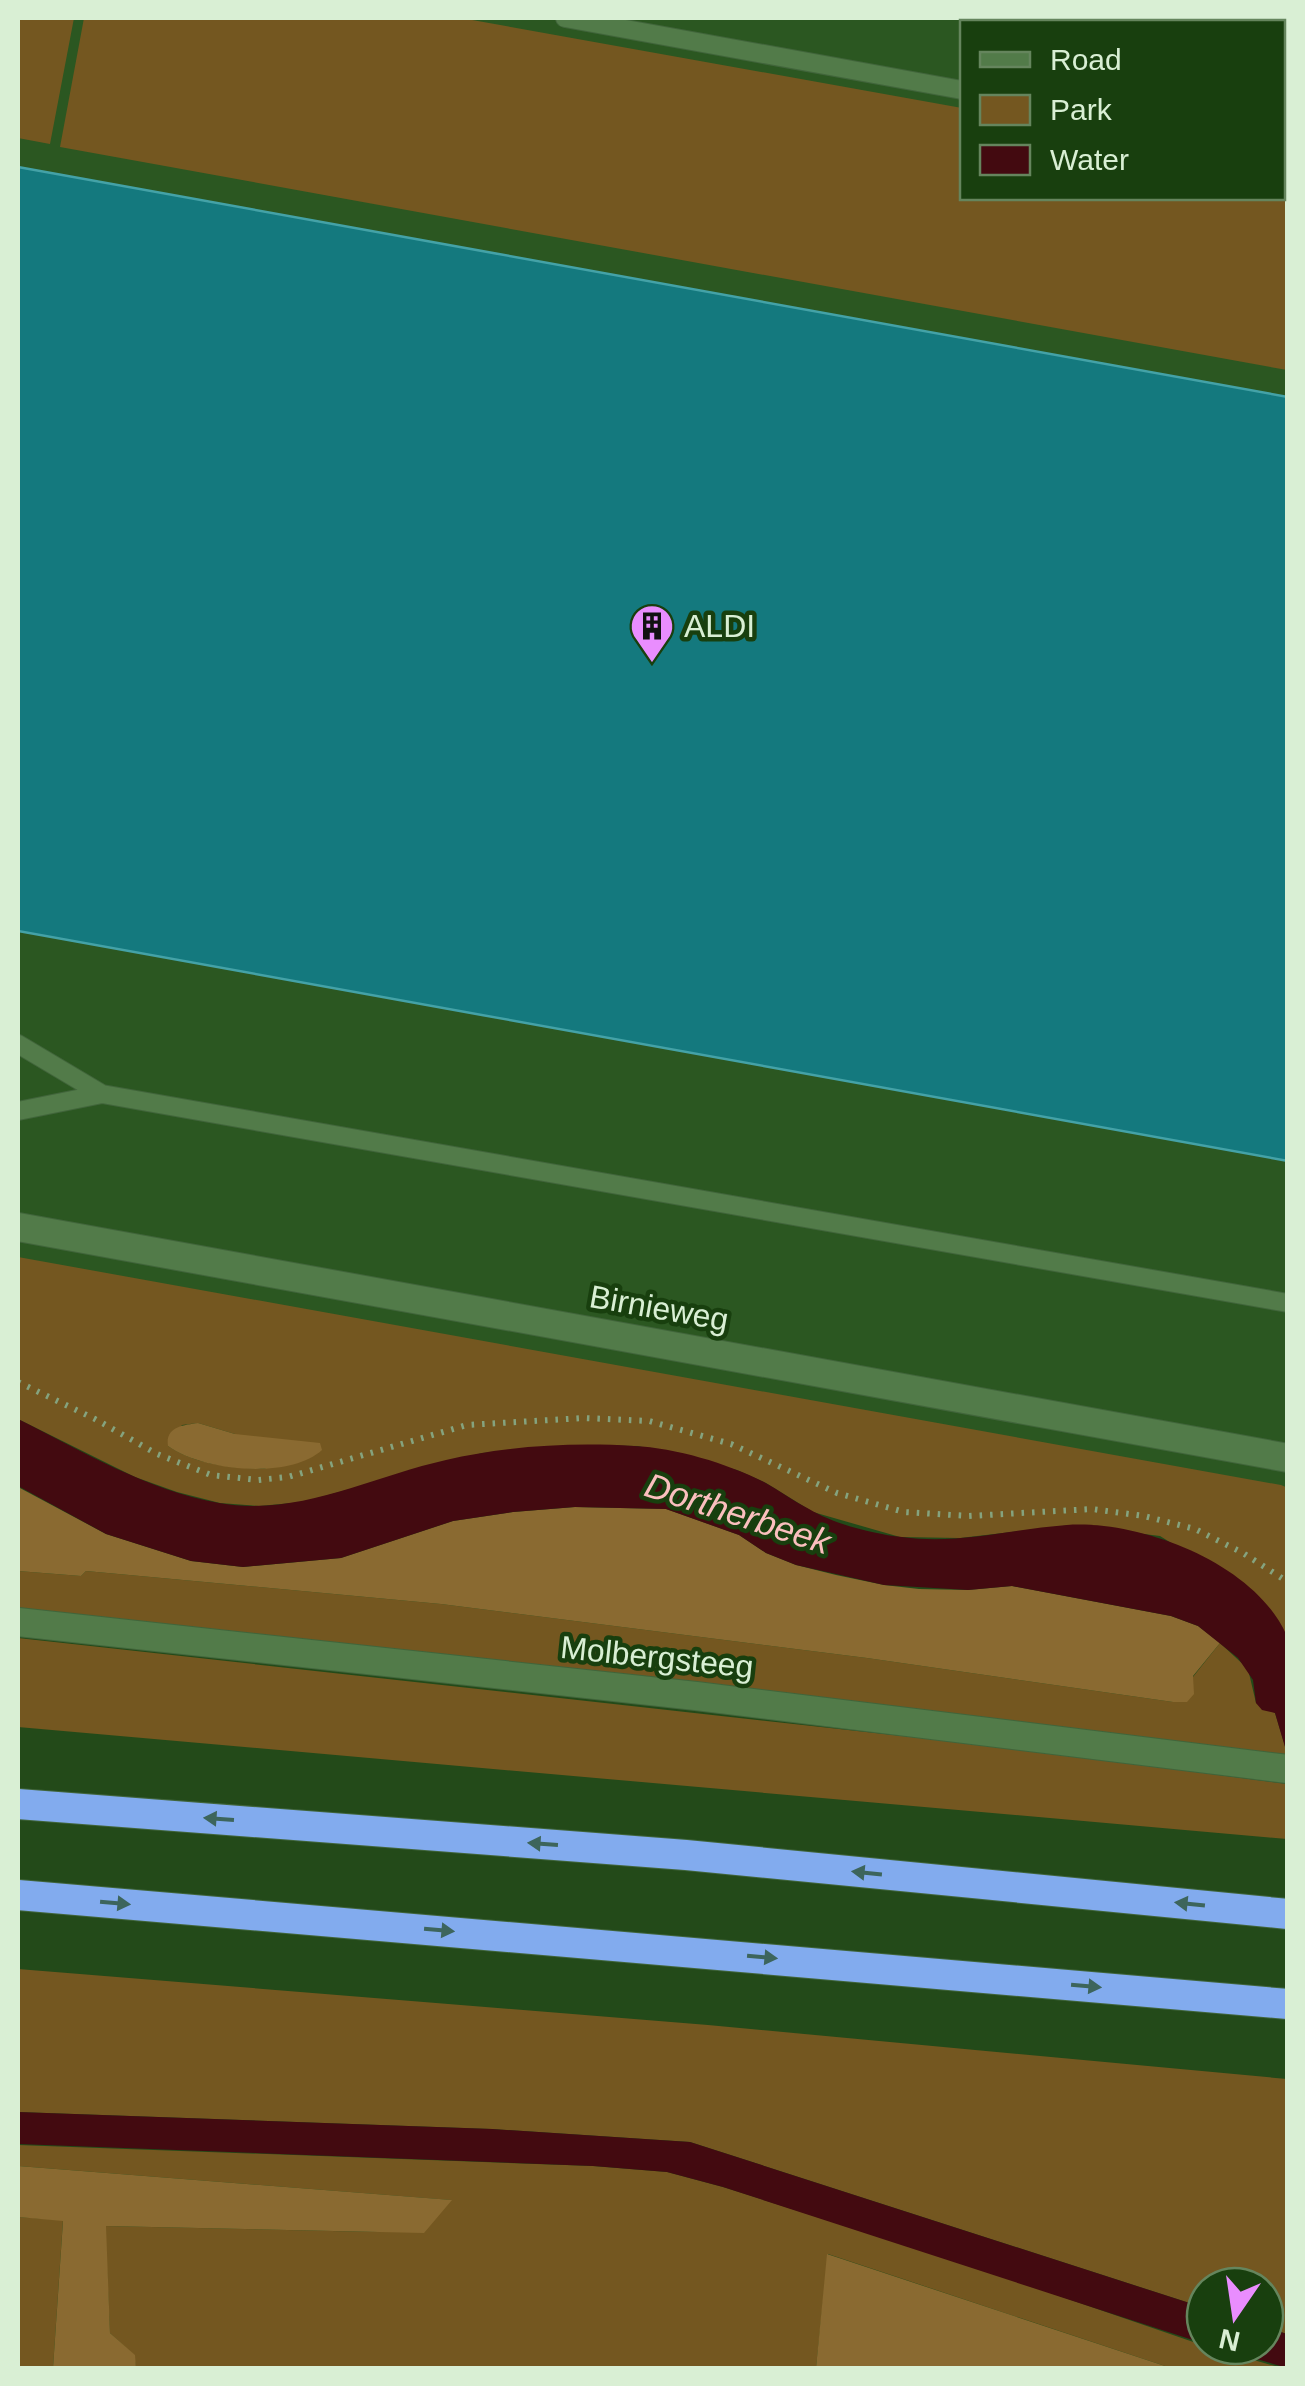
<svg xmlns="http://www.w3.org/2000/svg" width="1305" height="2386" viewBox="0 0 1305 2386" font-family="Arial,sans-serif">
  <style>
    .built { fill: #2b5721; fill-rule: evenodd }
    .green { fill: #745720; fill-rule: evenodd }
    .forest { fill: #8a6a31 }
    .water { fill: #430a10 }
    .building { fill: #14797e; stroke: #44a2a7; stroke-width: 2.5 }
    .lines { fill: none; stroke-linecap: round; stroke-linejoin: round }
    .service-casing { stroke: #41653b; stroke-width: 20 }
    .minor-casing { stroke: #41653b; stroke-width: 30 }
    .motorway-casing { stroke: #41653b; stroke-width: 32 }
    .path { stroke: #85a37e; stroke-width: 6; stroke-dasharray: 2.5 8; stroke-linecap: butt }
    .service { stroke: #527b49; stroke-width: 18 }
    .minor { stroke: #527b49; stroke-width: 28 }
    .motorway { stroke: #82abee; stroke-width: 30 }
    .oneway { fill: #3d655c }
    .labels { text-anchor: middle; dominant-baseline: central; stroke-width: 9; stroke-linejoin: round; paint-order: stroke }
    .poi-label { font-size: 32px; fill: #d9efd4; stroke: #183f0e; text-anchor: start }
    .street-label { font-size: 32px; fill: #d9efd4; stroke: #183f0e }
    .water-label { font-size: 35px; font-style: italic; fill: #fbbfbe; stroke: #183f0e }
  </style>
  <rect width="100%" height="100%" fill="#234a19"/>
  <path class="built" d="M18,18H1287V1505L18,1277ZM962,22H1282V198H962Z"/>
  <path class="green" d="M18,18H74L50,144L18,138Z
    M84,18H461L962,108V198H1282L1283,166L1287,167V370L60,147Z
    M18,1257L1281,1485L1288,1488L1287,1636L1259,1597L1160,1536L1071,1525L960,1538L900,1537L813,1512L766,1483L737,1470L638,1446L578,1445L482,1453L303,1502L259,1506L220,1503L177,1492L135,1477L18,1419ZM198,1423L235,1434L266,1469C233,1468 195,1465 168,1446L182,1425Z
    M18,1571L81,1576L86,1571L441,1604L867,1658L1173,1702L1220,1643L1248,1669L1256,1703L1275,1713L1285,1746H1287V1756L652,1677L18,1609Z
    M18,1638L1029,1750L1287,1784V1839L18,1727Z
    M18,1969L708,2025L1287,2079V2334L1265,2327V2286H1205V2308L690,2142L492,2129L18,2112Z
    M18,2145L593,2166L667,2172L723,2187L975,2267L1205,2346L1282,2368H1171L828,2254L816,2368H136L134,2355L110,2333L105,2226L376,2232L451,2200L18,2166Z
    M18,2217L63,2220L53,2368H18Z"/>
  <path class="forest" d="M198,1423L235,1434L320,1443L322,1450C289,1480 202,1471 168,1446C165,1427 183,1425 198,1423Z
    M18,1487L106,1534L191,1561L243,1567L341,1558L453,1521L513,1512L575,1507L666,1509L739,1535L766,1553L796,1565L836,1575L884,1585L919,1589L968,1590L1012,1586L1171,1616L1198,1626L1220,1643L1193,1676L1194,1694L1187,1702H1173L867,1658L441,1604L86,1571L81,1576L18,1571Z
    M18,2166L452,2200L424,2233L106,2226L110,2333L135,2355L136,2368H53L63,2221L18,2217Z
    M827,2254L1171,2368H816Z"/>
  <path class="water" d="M18,1419C82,1451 147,1490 219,1503C299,1517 370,1477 446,1460C506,1446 572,1442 634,1446C676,1448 726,1463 764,1482C779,1490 793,1501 809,1509C834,1524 873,1534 902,1537C958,1545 1012,1529 1067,1525C1140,1520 1254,1563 1286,1634C1293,1650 1288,1724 1287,1746L1285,1747L1275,1713L1262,1710L1256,1703L1253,1680L1238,1658L1198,1626L1171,1616L1012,1586L968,1590L884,1585L796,1565L766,1553L739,1535L666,1509L575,1507L513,1512L453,1521L341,1558L243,1567L191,1561L106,1534L18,1486Z
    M18,2112L492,2129L690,2142L1205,2308V2344L723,2187L667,2172L593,2166L18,2144Z
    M1265,2327L1287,2334V2368L1212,2346H1265Z"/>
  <path class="building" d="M18,167L1288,397V1161L18,931Z"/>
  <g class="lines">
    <g class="service-casing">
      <path id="service" d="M565,18L962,90
        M1282,147L1288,148
        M18,1044L102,1094
        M18,1111L102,1094L1288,1303"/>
    </g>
    <g class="minor-casing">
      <path id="minor" d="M18,1227L1288,1458
        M18,1622L696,1696L1288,1769"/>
    </g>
    <g class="motorway-casing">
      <path id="motorway" d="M18,1804L686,1855L1288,1914
        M18,1895L1288,2004"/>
    </g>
    <path class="path" d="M18,1382L95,1419L157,1454L211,1475L258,1480L288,1477L467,1425L584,1418L649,1421L731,1444L837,1493L904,1512L969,1516L1092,1509L1144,1516L1195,1529L1243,1553L1288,1582"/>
    <use href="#service" class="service"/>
    <use href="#minor" class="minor"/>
    <use href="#motorway" class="motorway"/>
  </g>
  <defs><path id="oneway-solid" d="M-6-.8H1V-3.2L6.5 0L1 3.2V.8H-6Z" transform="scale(2.5)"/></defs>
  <g class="oneway">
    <use href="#oneway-solid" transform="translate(219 1819) rotate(-176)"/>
    <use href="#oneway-solid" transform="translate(543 1844) rotate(-176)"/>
    <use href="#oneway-solid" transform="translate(867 1873) rotate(-174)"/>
    <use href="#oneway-solid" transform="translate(115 1903) rotate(5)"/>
    <use href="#oneway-solid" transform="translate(1190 1904) rotate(-174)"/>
    <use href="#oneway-solid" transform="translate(439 1930) rotate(5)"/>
    <use href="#oneway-solid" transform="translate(762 1957) rotate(5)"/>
    <use href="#oneway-solid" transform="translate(1086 1986) rotate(5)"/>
  </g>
  <defs>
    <g id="building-pin" transform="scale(2.25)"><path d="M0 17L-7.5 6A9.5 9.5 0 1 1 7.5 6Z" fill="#e98dfe" stroke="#183f0e"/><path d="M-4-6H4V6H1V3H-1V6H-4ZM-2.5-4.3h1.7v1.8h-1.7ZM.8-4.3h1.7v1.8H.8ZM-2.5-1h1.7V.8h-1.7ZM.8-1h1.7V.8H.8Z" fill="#111"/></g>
  </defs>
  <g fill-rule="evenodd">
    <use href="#building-pin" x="652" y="626"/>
  </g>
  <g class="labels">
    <g class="poi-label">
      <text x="684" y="626">ALDI</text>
    </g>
    <g class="street-label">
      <text transform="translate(659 1308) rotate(10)">Birnieweg</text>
      <text transform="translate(657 1657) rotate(6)">Molbergsteeg</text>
    </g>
    <g class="water-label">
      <text transform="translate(738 1513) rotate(18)">Dortherbeek</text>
    </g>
  </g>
  <rect width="1305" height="2386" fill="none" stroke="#d9efd4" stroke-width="40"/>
  <rect x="960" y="20" width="325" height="180" fill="#183f0e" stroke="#65855d" stroke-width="2.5"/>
  <rect x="980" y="52" width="50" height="15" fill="#527b49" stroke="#65855d" stroke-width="2.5"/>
  <text x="1050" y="70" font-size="30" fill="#d9efd4">Road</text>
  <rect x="980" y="95" width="50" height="30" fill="#745720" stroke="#65855d" stroke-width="2.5"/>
  <text x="1050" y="120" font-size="30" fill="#d9efd4">Park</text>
  <rect x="980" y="145" width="50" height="30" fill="#430a10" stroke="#65855d" stroke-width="2.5"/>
  <text x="1050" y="170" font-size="30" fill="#d9efd4">Water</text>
  <g transform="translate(1235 2316) rotate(193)"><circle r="48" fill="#183f0e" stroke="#65855d" stroke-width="2.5"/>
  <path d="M0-8L18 38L0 25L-18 38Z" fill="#e98dfe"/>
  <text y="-15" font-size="28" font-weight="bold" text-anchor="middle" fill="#d9efd4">N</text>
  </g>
</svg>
